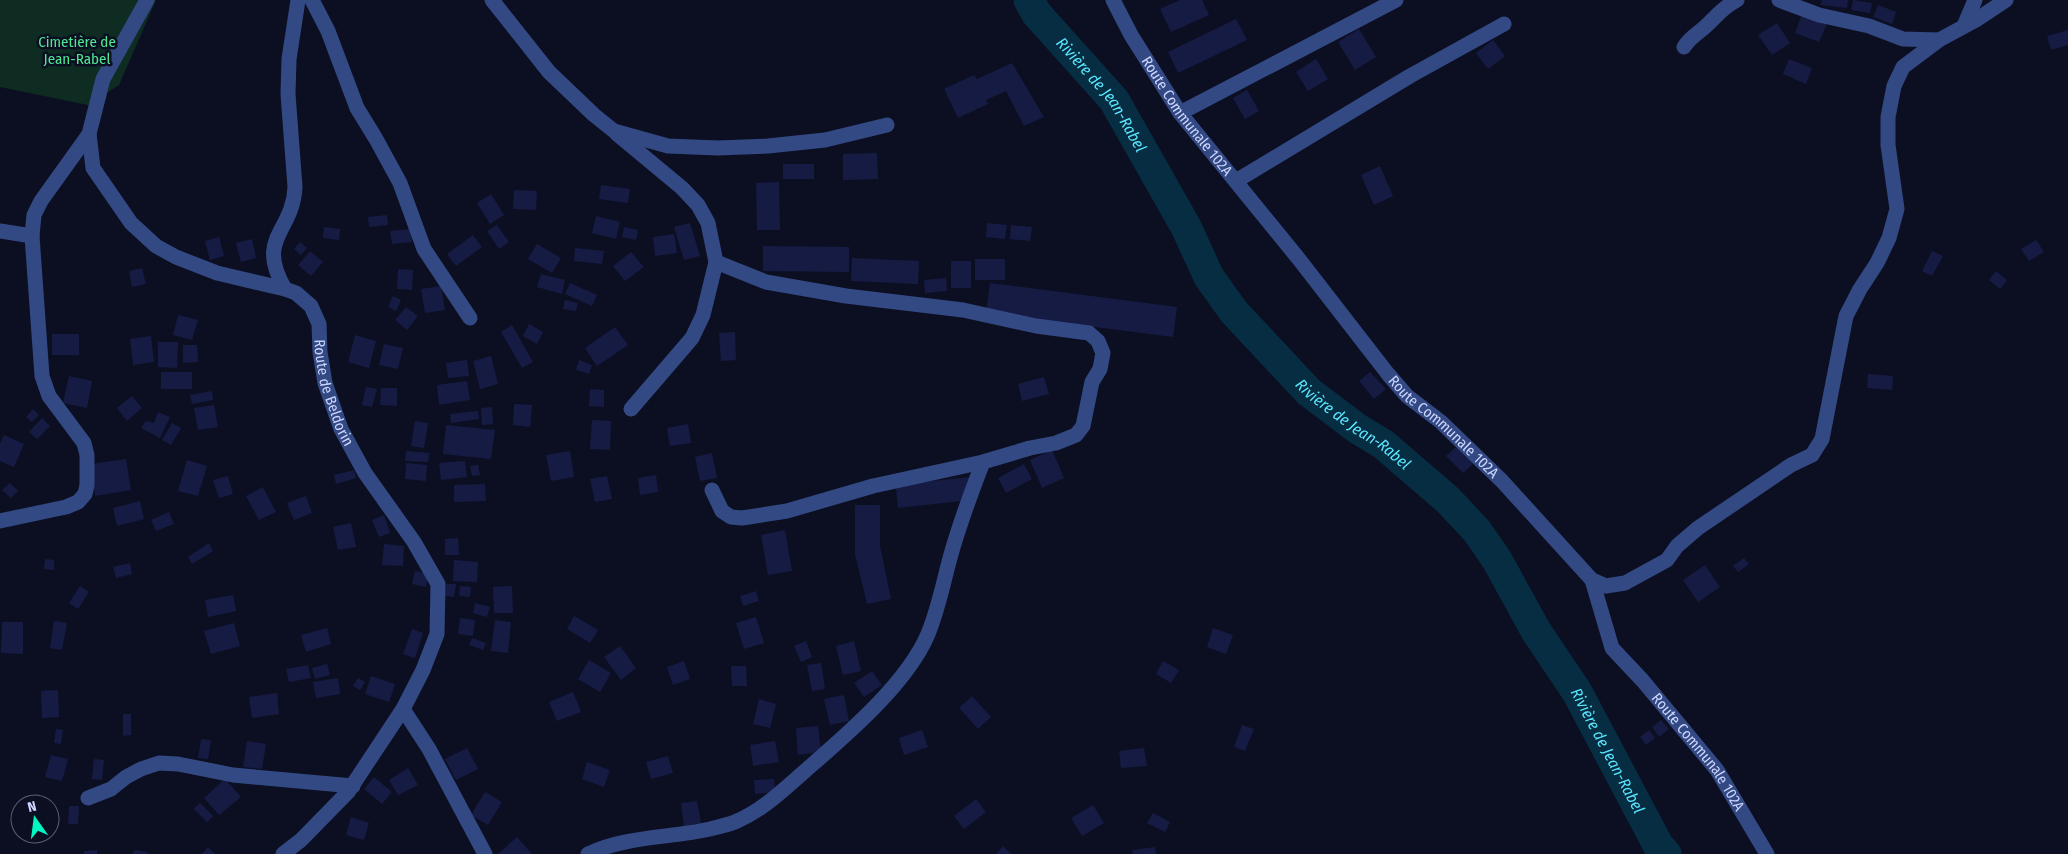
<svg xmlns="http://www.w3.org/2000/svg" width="2068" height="854" viewBox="0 0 2068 854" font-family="'Fira Sans Condensed',sans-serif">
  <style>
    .green { fill: #0e2c22 }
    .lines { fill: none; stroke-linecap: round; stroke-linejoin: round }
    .river { stroke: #062d41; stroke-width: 31 }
    .building { fill: #161b44 }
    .minor { stroke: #334984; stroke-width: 15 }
    .labels { text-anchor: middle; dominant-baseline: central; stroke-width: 5; stroke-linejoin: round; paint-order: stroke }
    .park-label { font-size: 15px; fill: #50e793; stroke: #0c0f22 }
    .street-label { font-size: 15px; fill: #ccd6ff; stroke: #0c0f22 }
    .water-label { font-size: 16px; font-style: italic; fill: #5ae6ff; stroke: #0c0f22 }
  </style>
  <rect width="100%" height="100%" fill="#0c0f22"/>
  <path class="green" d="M0,0H156L119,85L88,105L0,87Z"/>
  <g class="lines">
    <path class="river" id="s1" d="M1029,0L1036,13L1114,100L1186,227L1209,277L1234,312L1309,392L1358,429L1383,444L1448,500L1477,531L1497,560L1536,631L1577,692L1658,845L1666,854"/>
  </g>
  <path class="building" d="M1180,0H1202L1209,15L1171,32L1160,9Z
    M1822,0H1848L1847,8L1821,5Z
    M1853,0L1872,3L1870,13L1851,10Z
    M1878,5L1896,12L1892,24L1873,17Z
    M1802,14L1827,24L1819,42L1795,33Z
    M1236,19L1247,40L1178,73L1168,52Z
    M1777,23L1790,43L1772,55L1758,35Z
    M1359,29L1376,57L1355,70L1338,42Z
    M2068,30V45L2051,50L2047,36Z
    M1493,40L1505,56L1488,69L1476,53Z
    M1316,59L1328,79L1308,91L1296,72Z
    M1789,59L1812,68L1806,84L1783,74Z
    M1012,63L1044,117L1024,126L1006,91L986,100L988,104L958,118L944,89L974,75L977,79Z
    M1247,90L1259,111L1245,119L1233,98Z
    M877,153L878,179L843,180V154Z
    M783,164H814V179H783Z
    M1380,166L1393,196L1374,205L1361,175Z
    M779,182L780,230H757L756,183Z
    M601,185L630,189L628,203L599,199Z
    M514,190L537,191L536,210L513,209Z
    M491,194L504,215L490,224L477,203Z
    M387,215L388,225L369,227L368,217Z
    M596,216L620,222L616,239L592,233Z
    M690,223L700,256L684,260L674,227Z
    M987,223L1007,225L1005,239L986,237Z
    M497,225L509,242L499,249L487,231Z
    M1011,225L1032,227L1030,241L1010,239Z
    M324,227L340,229L339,240L323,238Z
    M624,227L638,230L636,240L622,237Z
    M411,229L412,242L392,244L390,231Z
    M674,234L677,253L655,256L653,237Z
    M473,235L482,247L456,266L447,254Z
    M219,237L224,256L210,260L205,241Z
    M252,239L256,258L241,262L236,243Z
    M2036,240L2044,252L2029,261L2021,249Z
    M300,242L307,248L301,255L294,249Z
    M537,244L561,258L552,273L528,259Z
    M763,246L849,247V272L763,271Z
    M575,248L604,251L602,264L574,261Z
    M310,251L323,262L311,276L298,265Z
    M1932,251L1943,256L1932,276L1922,271Z
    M631,252L644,267L625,281L613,266Z
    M852,258L919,261L918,284L851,281Z
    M975,259H1005V280H975Z
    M951,261H971V288H951Z
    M142,268L146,284L132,287L129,271Z
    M398,269L413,270L412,290L397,289Z
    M1996,271L2007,280L2000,289L1989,280Z
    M541,274L565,280L562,294L537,287Z
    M946,278L947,291L925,293L924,280Z
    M570,283L597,295L592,306L565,294Z
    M990,283L1177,307L1173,337L986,313Z
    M441,286L445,310L425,313L421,289Z
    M393,296L401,300L396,311L388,307Z
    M565,300L578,303L576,311L563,309Z
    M406,307L418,316L407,330L395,320Z
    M178,315L198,320L192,340L173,335Z
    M529,324L543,332L537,344L523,336Z
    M512,325L533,362L522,368L501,332Z
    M615,327L628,345L597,366L585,348Z
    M735,332L736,360L721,361L719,333Z
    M52,334H79V355H52Z
    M355,335L376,341L369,368L348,362Z
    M151,336L154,362L133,365L130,339Z
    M158,342H178L177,368L158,367Z
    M384,344L403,348L398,369L379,365Z
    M183,345H197L198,362L183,363Z
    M491,356L498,384L480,389L473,361Z
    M467,360L469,376L448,378L446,363Z
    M579,360L592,365L589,374L576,370Z
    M161,372H192V389H161Z
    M1370,372L1386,389L1374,399L1359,381Z
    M1868,374L1893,376L1892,390L1867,388Z
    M69,376L92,381L87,408L63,403Z
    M1044,377L1049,394L1022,401L1018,384Z
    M467,381L470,400L439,405L437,385Z
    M366,387L377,389L372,407L362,405Z
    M381,388H397V406L380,405Z
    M590,389L604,390V407L589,406Z
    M212,391L213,400L192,404L190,395Z
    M132,396L142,408L127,421L117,408Z
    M514,404L532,405L530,427L513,425Z
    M214,405L218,427L198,430L194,408Z
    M492,407L493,424L482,425L481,408Z
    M33,409L39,415L32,422L26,417Z
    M478,411L479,419L451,423L450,414Z
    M158,412L170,417L160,438L141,428L146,421L154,423Z
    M42,418L50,426L37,439L29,432Z
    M592,420L611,421L610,450L590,449Z
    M415,421L428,423L424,448L411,446Z
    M172,423L181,428L171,445L162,440Z
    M688,424L691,443L670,446L667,428Z
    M446,425L495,430L491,459L443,454Z
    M4,435L24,444L14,467L0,461V444Z
    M1456,447L1473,464L1463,473L1446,456Z
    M1052,450L1064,478L1042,488L1030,460Z
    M406,451L429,453L428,462L405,461Z
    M570,451L574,477L551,481L546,455Z
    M712,453L717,478L700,481L695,457Z
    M126,459L131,490L95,496L91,464Z
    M187,460L207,466L198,496L178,491Z
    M465,461L467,477L441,480L439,463Z
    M406,463L427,465L426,481L405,479Z
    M1024,464L1032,479L1006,493L998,478Z
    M478,465L480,475L472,476L470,466Z
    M354,470L356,478L336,484L334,475Z
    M656,475L658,492L640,495L638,478Z
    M228,476L233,494L219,498L213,480Z
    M607,476L612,499L595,502L590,479Z
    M972,477L961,501L898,508L896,488L911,483Z
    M10,483L18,491L11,498L2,490Z
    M485,484L486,501L454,502V485Z
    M263,487L276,512L259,520L246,496Z
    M306,496L312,513L294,520L287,503Z
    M140,501L144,519L117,526L113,508Z
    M855,505H880V546L891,599L867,604L855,554Z
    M169,512L174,524L156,531L151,520Z
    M384,515L390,533L379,537L372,520Z
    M351,523L356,547L338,550L333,527Z
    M785,530L792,571L768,575L761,535Z
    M458,538L459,555H445V539Z
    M209,543L213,551L192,564L188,557Z
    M384,544L404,546L403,566L382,565Z
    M1744,558L1749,564L1738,572L1733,566Z
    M45,559L54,560V570L44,569Z
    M454,560L478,562L477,582L453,581Z
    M130,563L132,574L116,578L113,567Z
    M1705,565L1720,587L1698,602L1683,580Z
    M415,571L429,574L426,587L412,584Z
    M446,584H456L454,597L445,596Z
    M80,586L89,592L78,609L69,603Z
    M460,586L471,587L470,597L459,596Z
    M512,586L513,613H494L493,587Z
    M756,591L759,601L743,606L740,596Z
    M233,595L236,611L208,617L205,600Z
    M475,603L490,607L487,617L473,613Z
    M574,616L598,630L590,643L567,629Z
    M756,617L764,643L744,649L736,623Z
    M460,618L475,620L473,636L458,634Z
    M495,620L511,622L508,653L491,651Z
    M54,621L67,623L62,650L50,648Z
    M2,622H23V654L1,653Z
    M234,623L240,646L211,654L204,631Z
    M327,628L331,644L306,652L301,635Z
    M1213,628L1233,635L1226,654L1207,647Z
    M412,629L423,633L415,658L403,654Z
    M472,638L486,643L483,650L469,645Z
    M806,641L812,657L801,662L794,646Z
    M854,641L861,671L843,675L836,646Z
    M620,646L636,668L621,680L604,657Z
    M589,660L611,673L600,692L578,679Z
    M684,661L690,679L673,685L667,667Z
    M1163,661L1179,670L1171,683L1156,674Z
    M821,663L825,689L812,691L807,665Z
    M327,664L330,675L315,679L312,668Z
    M308,665L311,678L289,682L286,669Z
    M731,666H746L747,686H732Z
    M872,671L882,685L864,697L854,683Z
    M371,676L395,684L389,702L365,694Z
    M338,678L340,694L316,698L313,682Z
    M358,678L365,682L360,690L353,686Z
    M58,690L59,717L42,718L41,691Z
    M573,692L581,712L557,721L549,702Z
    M277,693L279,714L252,718L249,697Z
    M844,695L849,721L830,725L824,699Z
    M972,696L991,717L978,729L959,708Z
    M759,699L776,704L770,728L753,724Z
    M123,714H131V735L123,736Z
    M1661,720L1669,729L1659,737L1652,727Z
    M1242,725L1254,729L1245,751L1234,747Z
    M818,726L821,752L798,755L796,728Z
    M56,729L63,730L61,744L54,743Z
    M922,730L928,747L904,755L899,738Z
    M1649,730L1655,738L1646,745L1640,737Z
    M201,739L211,740L208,759L198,758Z
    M247,741L266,744L262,769L243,767Z
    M775,741L779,762L753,766L750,745Z
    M467,748L478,769L456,780L445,759Z
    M1144,748L1147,766L1121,768L1119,751Z
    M51,755L68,759L62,781L45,777Z
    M668,756L673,773L651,779L646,762Z
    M94,759L104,760L102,780L92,779Z
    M587,762L610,770L604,787L582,779Z
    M408,768L418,785L398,795L389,780Z
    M374,777L392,792L382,804L364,789Z
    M225,779L241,797L219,815L204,798Z
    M774,779L775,792L755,794L754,780Z
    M485,792L502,802L488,825L471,815Z
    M976,799L986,812L964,829L954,816Z
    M697,801L701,823L684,826L681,803Z
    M200,803L213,816L207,822L194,809Z
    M1093,805L1104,823L1082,836L1071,818Z
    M69,806H79L78,824H68Z
    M1153,813L1170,822L1165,832L1147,823Z
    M351,817L369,823L364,840L346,835Z
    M517,837L532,854H498Z
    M1003,846L1011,854H996Z
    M208,847L215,854H202Z
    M1155,847L1156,854H1133L1132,850Z
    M97,850V854H84V851Z
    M135,850L148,852L147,854H132Z"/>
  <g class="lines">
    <g class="minor">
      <path id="s2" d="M147,0L103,79L89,134L93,168L131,223L156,246L176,257L217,273L285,289L296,293L311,306L319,324L320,352L325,383L341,429L365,473L414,542L438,584L437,634L423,670L403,709L348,792L301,840L283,854"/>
      <path d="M312,0L328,31L357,108L376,139L400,183L424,249L470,318"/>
      <path d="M492,0L549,72L594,115L614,131L668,146L718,148L768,146L825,140L887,125"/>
      <path id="s3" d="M1113,0L1131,35L1180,113L1298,258L1388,374L1407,396L1441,422L1502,481L1592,580L1612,648L1643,681L1717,770L1767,854"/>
      <path d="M1779,0L1819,15L1869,26L1903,39L1939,40"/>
      <path d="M1964,26L1975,0"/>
      <path d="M1684,47C1690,37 1699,33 1707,25C1719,14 1722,8 1737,0"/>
      <path d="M1180,113L1396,0"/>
      <path d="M617,134L682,188L698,205L708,223L716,262L703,315L692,338L631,409"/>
      <path d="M1236,181L1410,76L1504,24"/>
      <path d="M0,231L32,236"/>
      <path d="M285,289C255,237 293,233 295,187L288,94L289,59L298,0"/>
      <path d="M712,490L722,511L731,517L742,518L787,511L873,486L983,462"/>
      <path d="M0,521L66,507L78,502L85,494L87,485V455L84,443L49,396L42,376L32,236L34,215L41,201L89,134"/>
      <path d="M1592,580L1606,586L1625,583L1667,560L1677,546L1698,528L1791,465L1812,455L1822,439L1846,316L1860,289L1877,263L1889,238L1897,209L1888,145V117L1894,86L1903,67L1939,40L1976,20L2006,0"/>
      <path d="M403,709L429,749L485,854"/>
      <path d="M88,798L111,789L126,777L141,769L159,763L178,764L233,775L353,786"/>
      <path d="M588,854C625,836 670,838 710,829C718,827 727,825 735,822C763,810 782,791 805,771C845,736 907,684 928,634C938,610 943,584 950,558C959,525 971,493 983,462L1030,448L1056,443L1076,435L1083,426L1092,382L1100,369L1103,353L1098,341L1089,333L1036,326L963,310L846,296L766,282L716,262"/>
    </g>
  </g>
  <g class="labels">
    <g class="park-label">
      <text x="77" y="42">Cimetière de<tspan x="77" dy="17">Jean-Rabel</tspan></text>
    </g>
    <g class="street-label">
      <text stroke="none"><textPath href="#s3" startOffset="138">Route Communale 102A</textPath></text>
      <text stroke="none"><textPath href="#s2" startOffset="541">Route de Beldorin</textPath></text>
      <text stroke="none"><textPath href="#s3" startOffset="542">Route Communale 102A</textPath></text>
      <text stroke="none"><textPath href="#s3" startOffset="962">Route Communale 102A</textPath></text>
    </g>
    <g class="water-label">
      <text stroke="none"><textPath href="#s1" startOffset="120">Rivière de Jean-Rabel</textPath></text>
      <text stroke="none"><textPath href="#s1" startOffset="540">Rivière de Jean-Rabel</textPath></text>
      <text stroke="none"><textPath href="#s1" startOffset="960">Rivière de Jean-Rabel</textPath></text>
    </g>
  </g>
  <g transform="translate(35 819) rotate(346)"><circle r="24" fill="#0c0f22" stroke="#595f7a"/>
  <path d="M0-4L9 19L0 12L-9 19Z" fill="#00f7c4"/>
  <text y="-8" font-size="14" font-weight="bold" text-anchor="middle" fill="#ccd6ff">N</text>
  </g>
</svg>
